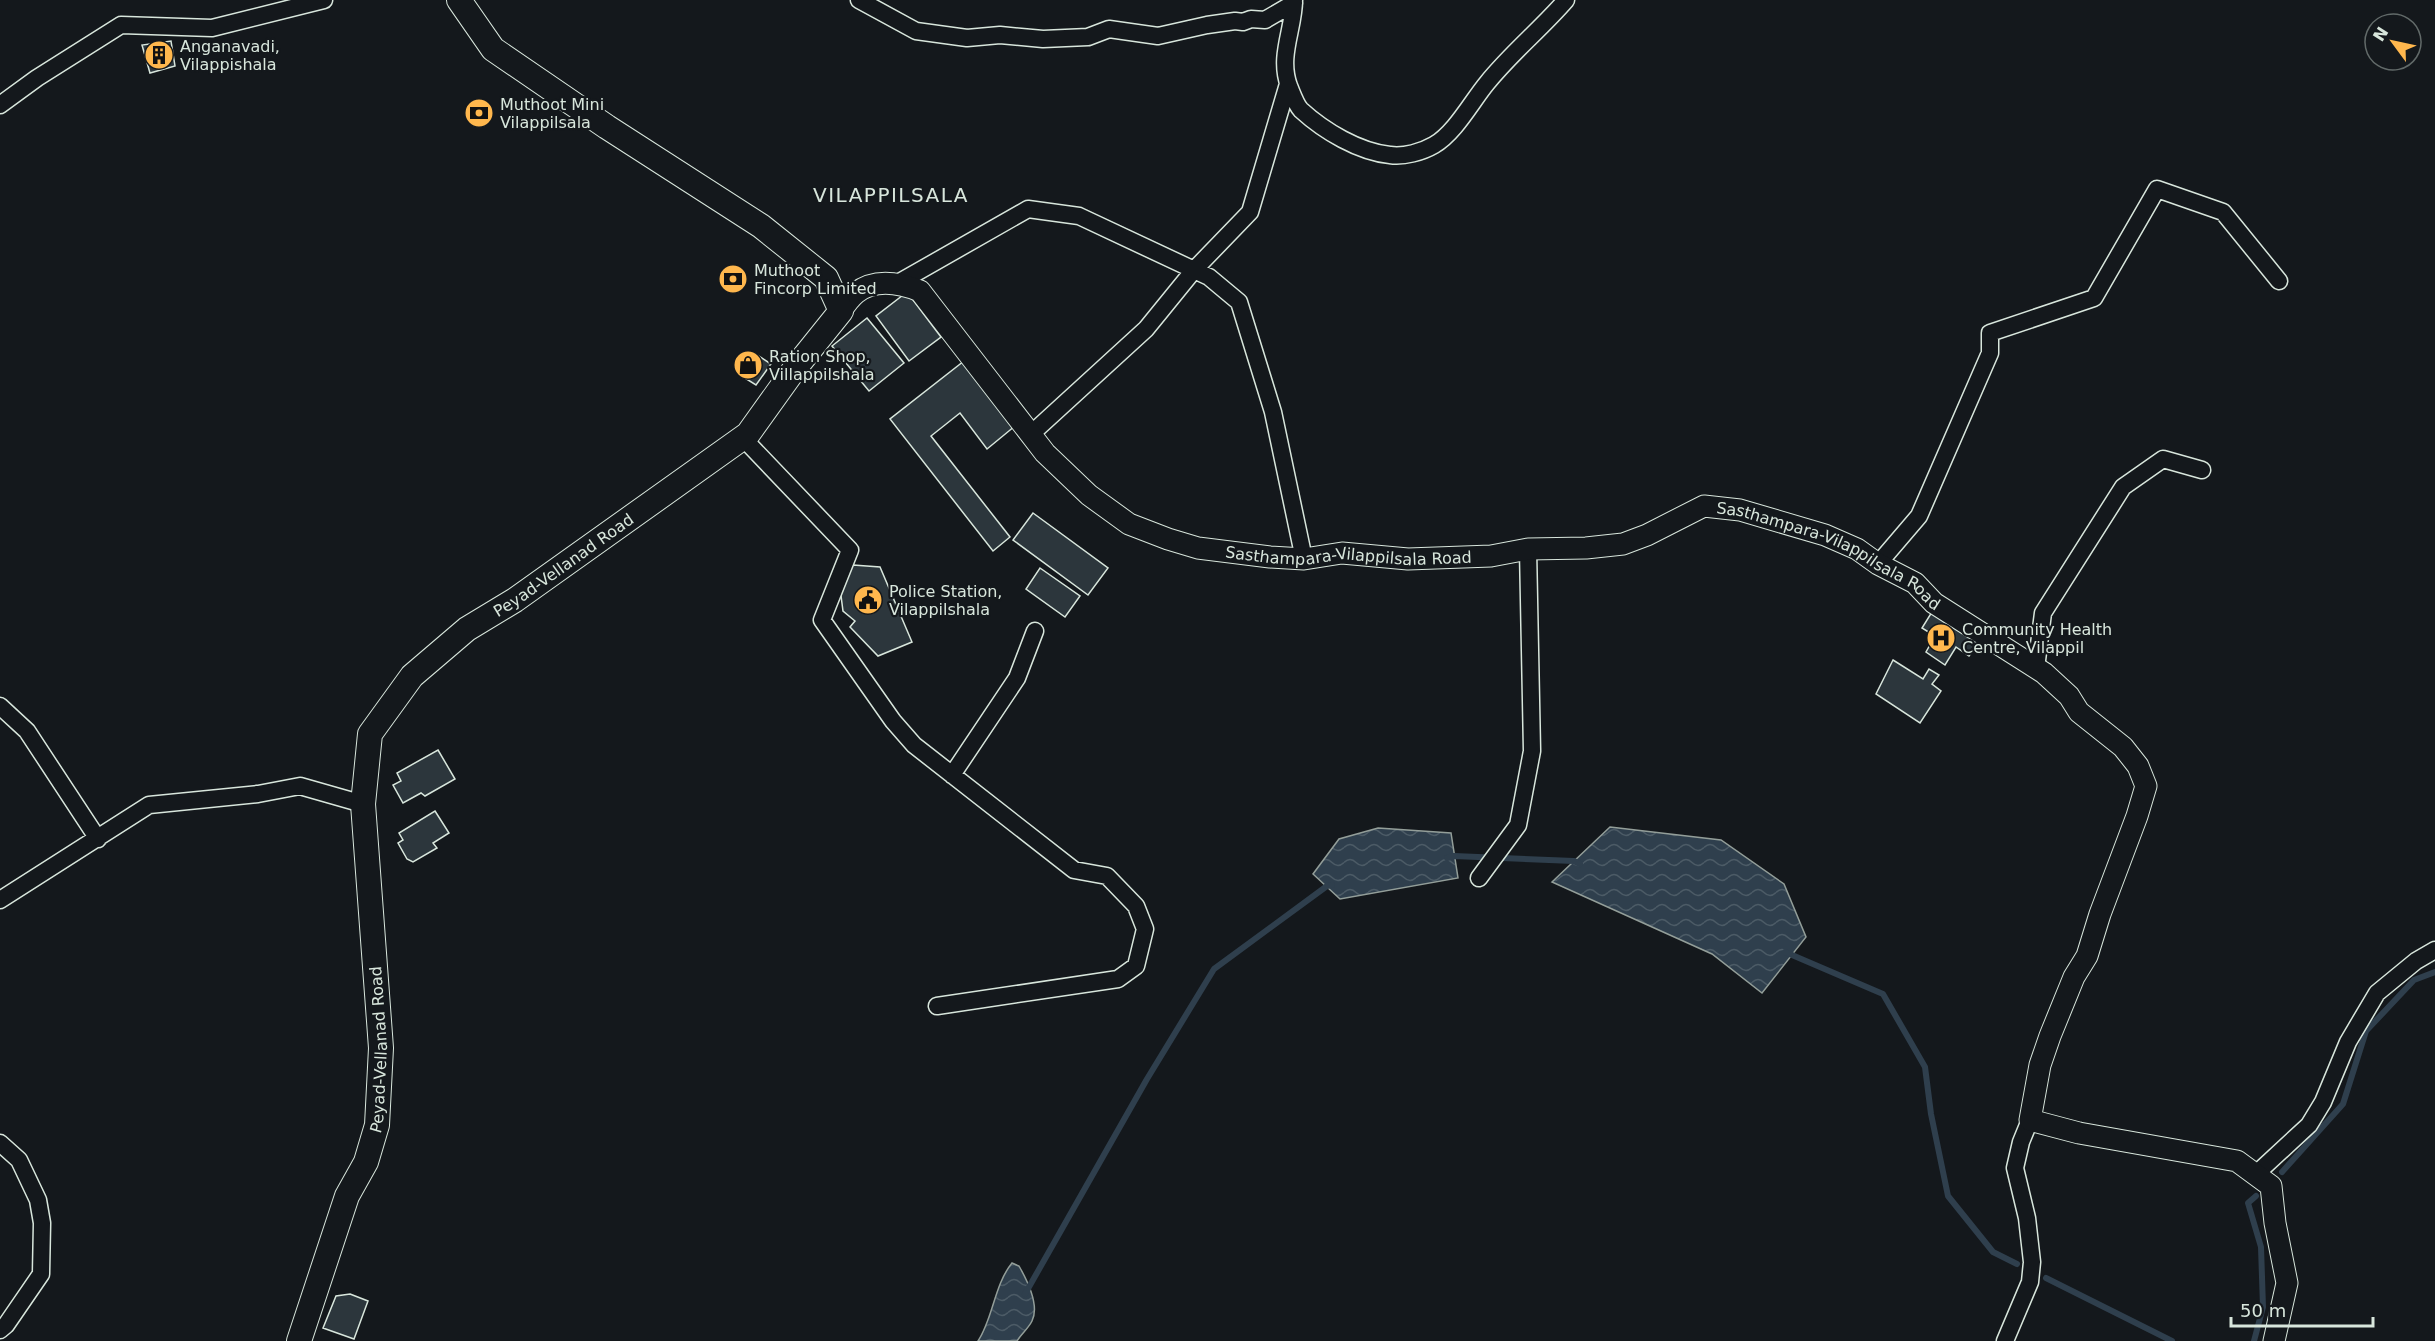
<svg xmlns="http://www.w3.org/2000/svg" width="2435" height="1341" viewBox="0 0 2435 1341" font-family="'DejaVu Sans',sans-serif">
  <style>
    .water { fill: url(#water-waves); stroke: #939e99; stroke-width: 1.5 }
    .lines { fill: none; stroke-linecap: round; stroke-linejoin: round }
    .stream { stroke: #2f3f4d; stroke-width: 6 }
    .building { fill: #2c363c; stroke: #d8e6dc; stroke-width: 1.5 }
    .minor-casing { stroke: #d8e6dc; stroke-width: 19 }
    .tertiary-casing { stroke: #d8e6dc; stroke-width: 23 }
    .secondary-casing { stroke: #d8e6dc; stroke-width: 26 }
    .minor { stroke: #14181c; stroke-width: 16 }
    .tertiary { stroke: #14181c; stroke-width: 21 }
    .secondary { stroke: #14181c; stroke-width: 24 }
    .labels { text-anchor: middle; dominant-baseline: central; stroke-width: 4.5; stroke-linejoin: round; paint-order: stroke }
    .poi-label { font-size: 16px; fill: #d8e6dc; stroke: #14181c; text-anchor: start }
    .street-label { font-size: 16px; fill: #d8e6dc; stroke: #14181c }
    .quarter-label { font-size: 20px; letter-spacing: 1.5px; fill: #d8e6dc; stroke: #14181c }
  </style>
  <defs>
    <pattern id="water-waves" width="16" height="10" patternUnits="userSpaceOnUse" patternTransform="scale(1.5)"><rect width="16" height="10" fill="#2f3f4d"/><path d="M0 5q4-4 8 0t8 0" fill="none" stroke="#4c5b66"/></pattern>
  </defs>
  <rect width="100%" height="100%" fill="#14181c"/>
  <path class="water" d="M1610,827L1721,840L1784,884L1806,937L1762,993L1712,954L1552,882Z
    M1378,828L1451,833L1458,878L1340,899L1313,874L1339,839Z
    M1012,1263L1019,1266C1027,1280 1040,1305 1032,1321C1028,1329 1021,1334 1017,1341H978C993,1319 994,1285 1012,1263Z"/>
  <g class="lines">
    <path class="stream" d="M1447,858L1454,856L1574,861L1580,864
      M1785,952L1883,994L1925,1067L1931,1114L1948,1196L1993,1252L2017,1264
      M2282,1172L2343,1104L2366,1031L2414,980L2435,972
      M2046,1278L2172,1341
      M1025,1294L1147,1079L1214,969L1327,886L1332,885
      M2254,1341L2263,1307L2261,1247L2248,1203L2256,1196"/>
  </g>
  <path class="building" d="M171,41L175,66L150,73L142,45Z
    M907,292L941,337L909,361L876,316Z
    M867,318L904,363L869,391L832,346Z
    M754,353L771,364L756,385L740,375Z
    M964,361L1015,426L987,449L960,413L931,436L1010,537L993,551L890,419Z
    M1033,513L1108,568L1088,595L1013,540Z
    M853,565L880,567L912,642L878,656L850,627L855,621L843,611L840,588Z
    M1040,568L1080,596L1065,617L1026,589Z
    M1935,607L1982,638L1969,656L1956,647L1945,665L1926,652L1935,636L1922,628Z
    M1893,660L1923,679L1929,669L1939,675L1932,684L1941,691L1920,723L1876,694Z
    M438,750L455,779L425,796L421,793L403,803L393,785L401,781L397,773Z
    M435,811L449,833L433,843L437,848L413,862L407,859L398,843L403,840L399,833Z
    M350,1294L368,1301L354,1339L323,1328L336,1296Z"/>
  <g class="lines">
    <g class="minor-casing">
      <path id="minor" d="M859,0L916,31L967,38L1000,35L1043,39L1088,37L1109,29L1158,36L1207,25L1235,21L1243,22L1251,19L1265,20L1294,3
        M1294,0C1294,29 1278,56 1289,86C1292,93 1296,105 1301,110C1324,131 1359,152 1390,155C1404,157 1422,152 1434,145C1455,133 1472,101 1487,83C1511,53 1541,29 1566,0
        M0,105L37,78L121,25L212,28L324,0
        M898,283L1028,209L1079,216L1209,277L1239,302L1273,412L1304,559
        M1030,435L1146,329L1194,270L1250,212L1288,84
        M743,438L850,550L822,620L893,721L914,745L1074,870L1107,876L1136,906L1145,929L1136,966L1118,979L937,1006
        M1878,564L1919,516L1990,353V333L2094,298L2157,189L2223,212L2279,281
        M2036,668L2043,613L2123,487L2163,459L2202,470
        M0,706L27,731L98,839
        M952,775L1017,678L1035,631
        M1479,878L1518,825L1532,751L1528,549
        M0,900L149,805L258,794L300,786L363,804
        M0,1143L19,1160L38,1200L42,1223L41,1274L6,1325L0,1330
        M2256,1174L2309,1125L2323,1102L2348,1042L2377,993L2416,961L2435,950
        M2005,1341L2030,1282L2032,1262L2027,1218L2015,1168L2021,1142L2030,1120"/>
    </g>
    <g class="tertiary-casing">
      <g id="tertiary">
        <path id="s1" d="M841,311C845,305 850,298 856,293C875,278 900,283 920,291L1045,453L1089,495L1129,524L1168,539L1198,548L1270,557L1304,559L1342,553L1408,559L1491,556L1528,549L1586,548L1623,544L1647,535L1704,506L1740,510L1825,535L1857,549L1878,564L1915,583L1934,603L2044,673L2069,696L2079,712L2123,747L2138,766L2146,786L2137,816L2100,914L2087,956L2074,977L2050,1036L2040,1065L2030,1120L2079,1133L2237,1161L2271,1186L2275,1223L2287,1283L2274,1341"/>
      </g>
    </g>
    <g class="secondary-casing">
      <g id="secondary">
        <path id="s2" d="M299,1341L347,1196L366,1162L377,1125L381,1048L363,804L370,734L412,676L467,629L515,600L748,434L796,367L841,311L826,278L761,226L607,127L493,49L459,0"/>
      </g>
    </g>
    <use href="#minor" class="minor"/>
    <use href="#tertiary" class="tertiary"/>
    <use href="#secondary" class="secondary"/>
  </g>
  <defs>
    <g id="building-disc" transform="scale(1.5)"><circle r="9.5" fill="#ffb74d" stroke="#14181c"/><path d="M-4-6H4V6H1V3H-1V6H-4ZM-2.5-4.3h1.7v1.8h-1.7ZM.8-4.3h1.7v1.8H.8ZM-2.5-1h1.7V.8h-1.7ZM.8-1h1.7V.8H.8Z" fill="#111"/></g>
    <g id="bank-disc" transform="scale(1.5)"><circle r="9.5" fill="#ffb74d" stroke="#14181c"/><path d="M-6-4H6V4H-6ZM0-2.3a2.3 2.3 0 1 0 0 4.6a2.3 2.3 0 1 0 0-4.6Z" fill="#111"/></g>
    <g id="shop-disc" transform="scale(1.5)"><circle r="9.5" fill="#ffb74d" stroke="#14181c"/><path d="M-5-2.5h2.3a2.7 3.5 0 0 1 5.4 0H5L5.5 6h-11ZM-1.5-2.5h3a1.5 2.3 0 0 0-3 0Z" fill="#111"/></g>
    <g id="civic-disc" transform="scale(1.5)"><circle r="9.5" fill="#ffb74d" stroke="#14181c"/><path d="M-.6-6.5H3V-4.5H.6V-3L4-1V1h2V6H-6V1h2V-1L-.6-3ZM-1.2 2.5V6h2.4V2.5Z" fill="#111"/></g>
    <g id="hospital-disc" transform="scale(1.5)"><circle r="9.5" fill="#ffb74d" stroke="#14181c"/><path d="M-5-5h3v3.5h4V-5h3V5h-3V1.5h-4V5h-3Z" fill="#111"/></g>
  </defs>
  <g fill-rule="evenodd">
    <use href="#building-disc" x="159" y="55"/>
    <use href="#bank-disc" x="479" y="113"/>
    <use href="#bank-disc" x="733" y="279"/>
    <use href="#shop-disc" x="748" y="365"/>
    <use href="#civic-disc" x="868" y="600"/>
    <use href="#hospital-disc" x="1941" y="638"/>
  </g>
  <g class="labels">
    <g class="poi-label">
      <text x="180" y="46">Anganavadi,<tspan x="180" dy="18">Vilappishala</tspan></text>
      <text x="500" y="104">Muthoot Mini<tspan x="500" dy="18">Vilappilsala</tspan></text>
      <text x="754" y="270">Muthoot<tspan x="754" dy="18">Fincorp Limited</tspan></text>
      <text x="769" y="356">Ration Shop,<tspan x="769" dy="18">Villappilshala</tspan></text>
      <text x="889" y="591">Police Station,<tspan x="889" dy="18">Vilappilshala</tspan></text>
      <text x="1962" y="629">Community Health<tspan x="1962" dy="18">Centre, Vilappil</tspan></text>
    </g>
    <g class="street-label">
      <text stroke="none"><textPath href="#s1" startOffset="630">Sasthampara-Vilappilsala Road</textPath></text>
      <text stroke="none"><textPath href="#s1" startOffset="1132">Sasthampara-Vilappilsala Road</textPath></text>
      <text stroke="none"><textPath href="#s2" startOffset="882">Peyad-Vellanad Road</textPath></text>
      <text stroke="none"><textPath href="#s2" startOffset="306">Peyad-Vellanad Road</textPath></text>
    </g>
    <g class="quarter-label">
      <text x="891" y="195">VILAPPILSALA</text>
    </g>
  </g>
  <g transform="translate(2393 42) rotate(303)"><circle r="28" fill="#14181c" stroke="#626a69" stroke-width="1.5"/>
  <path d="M0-4.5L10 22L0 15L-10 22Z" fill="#ffb74d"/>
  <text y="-9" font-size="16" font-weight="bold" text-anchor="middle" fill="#d8e6dc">N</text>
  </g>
  <path d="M2231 1317v9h142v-9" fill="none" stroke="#d8e6dc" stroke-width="3"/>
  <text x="2240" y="1317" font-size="18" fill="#d8e6dc" stroke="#14181c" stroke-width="4.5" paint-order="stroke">50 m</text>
</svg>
